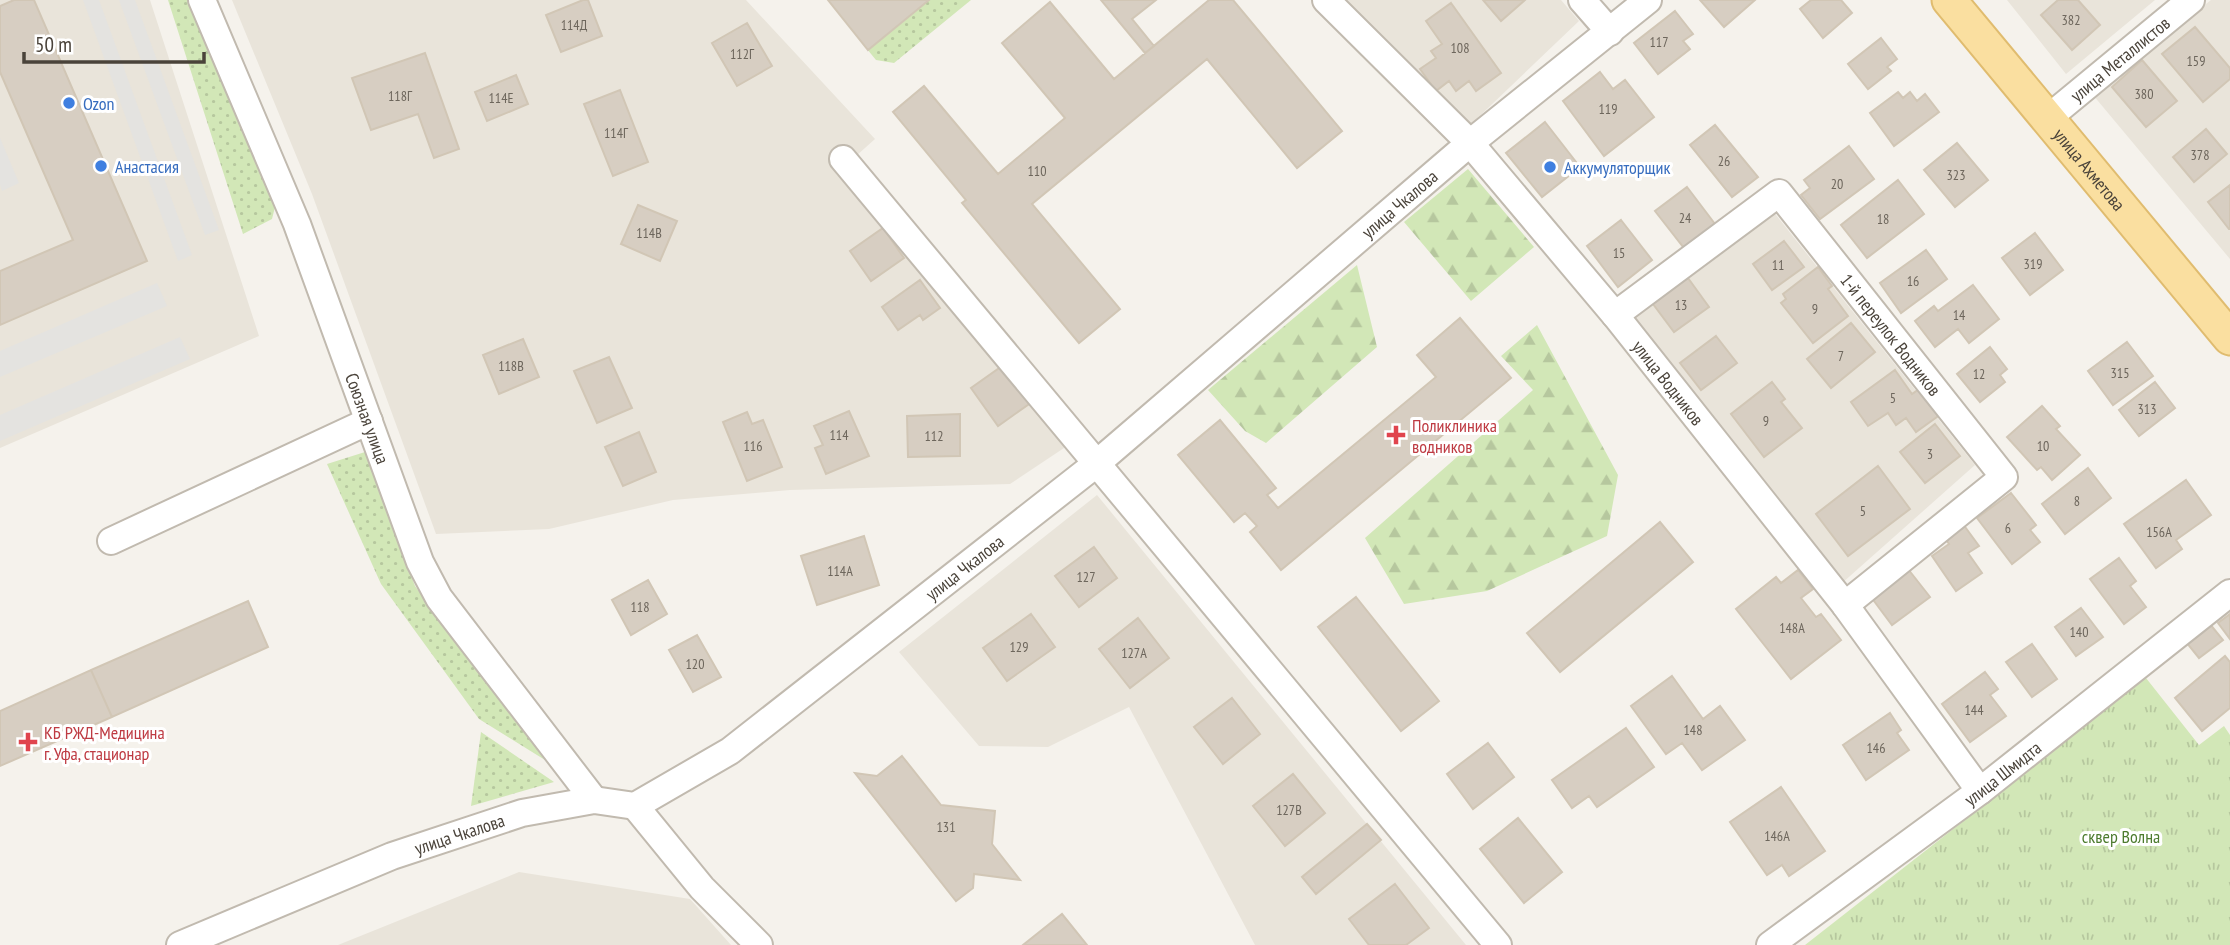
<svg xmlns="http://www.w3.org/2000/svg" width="2230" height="945" viewBox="0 0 2230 945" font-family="'PT Sans Narrow',sans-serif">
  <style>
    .residential { fill: #e9e4da }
    .grass { fill: url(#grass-dots) }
    .forest { fill: url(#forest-firs) }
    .park { fill: url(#park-tufts) }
    .parking { fill: #e4e3e0 }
    .building { fill: #d7cec2; stroke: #d1c6b5; stroke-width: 2 }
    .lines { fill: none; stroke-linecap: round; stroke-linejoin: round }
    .minor-casing { stroke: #c1baaf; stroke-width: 30 }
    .major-casing { stroke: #e0bc6f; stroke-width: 37 }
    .minor { stroke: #fff; stroke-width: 26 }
    .major { stroke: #fadfa0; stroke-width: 33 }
    .shop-dot { fill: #3f7fe0; stroke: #fff; stroke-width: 2.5 }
    .health-dot { fill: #e0444e; stroke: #fff; stroke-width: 2.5 }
    .labels { text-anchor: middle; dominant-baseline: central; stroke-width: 6; stroke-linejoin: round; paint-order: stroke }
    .number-label { font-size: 14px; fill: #6d665c }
    .street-label { font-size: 18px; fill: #4a433a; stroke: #fff }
    .shop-label { font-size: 18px; fill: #366cbe; stroke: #fff; text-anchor: start }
    .health-label { font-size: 18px; fill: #be3a42; stroke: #fff; text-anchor: start }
    .park-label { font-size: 18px; fill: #4c7b2e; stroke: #fff }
  </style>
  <defs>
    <pattern id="grass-dots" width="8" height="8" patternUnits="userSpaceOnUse" patternTransform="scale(1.75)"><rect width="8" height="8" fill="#d2e7b7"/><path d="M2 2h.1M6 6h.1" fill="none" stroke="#b6c79e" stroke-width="1.8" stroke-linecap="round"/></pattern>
    <pattern id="forest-firs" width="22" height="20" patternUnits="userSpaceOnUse" patternTransform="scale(1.75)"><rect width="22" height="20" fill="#d2e7b7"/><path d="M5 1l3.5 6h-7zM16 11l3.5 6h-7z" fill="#b6c79e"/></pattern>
    <pattern id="park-tufts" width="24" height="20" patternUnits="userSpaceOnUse" patternTransform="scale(1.75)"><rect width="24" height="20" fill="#d2e7b7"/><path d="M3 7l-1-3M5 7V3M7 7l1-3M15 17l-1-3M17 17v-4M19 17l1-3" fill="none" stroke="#b6c79e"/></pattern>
  </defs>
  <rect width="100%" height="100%" fill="#f5f2ec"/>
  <path class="residential" d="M0,0H150L259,336L0,448Z
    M232,0H746L875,139L836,174L1008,364L1067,446L1010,484L790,490L673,500L549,529L436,534L312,194Z
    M1334,0H1561L1579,21L1466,129Z
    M2007,0H2155L2066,74Z
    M2211,0H2230V259L2093,95Z
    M1772,210L1975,465L1841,584L1628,317Z
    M1097,495L1466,945H1255L1129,707L1048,747L979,746L899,652Z
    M519,872L690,899L731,945H338Z"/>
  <path class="grass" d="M168,0H190L275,207L272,219L243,234Z
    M915,0H971L894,63L876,60L862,43Z
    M365,452L415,586L545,760L479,719L381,584L327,464Z
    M481,732L554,782L471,806Z"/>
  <path class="forest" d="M1468,169L1534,247L1471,301L1404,222Z
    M1357,265L1377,347L1266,443L1245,431L1208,390Z
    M1537,325L1618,475L1607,536L1487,591L1404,604L1365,538L1533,390L1501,356Z"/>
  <path class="park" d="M2146,678L2199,745L2224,726L2230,735V945H1805Z"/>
  <path class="parking" d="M83,0H99L192,255L178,261Z
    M119,0H135L219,230L205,235Z
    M0,138L19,183L2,191L0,185Z
    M157,283L167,306L0,377V351Z
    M180,337L190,359L0,441V415Z"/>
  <path class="building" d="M14,0H34L147,261L0,325V271L73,240L0,72V6Z
    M583,0H588L602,36L561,52L546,15Z
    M828,0H929L868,50Z
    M1101,0H1156L1132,19L1154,46L1145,53Z
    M1209,0H1233L1342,131L1297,168L1207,59L1032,204L1120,309L1079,343L962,203L966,200L893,112L924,86L998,174L1065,118L1002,43L1050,2L1114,79Z
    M1483,0H1525L1501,21Z
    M1700,0H1755L1724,27Z
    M1811,0H1841L1852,13L1823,38L1800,9Z
    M2058,0H2078L2100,25L2072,50L2041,15Z
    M1451,3L1501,73L1476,91L1469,81L1456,91L1449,81L1436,91L1420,69L1436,58L1431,51L1442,44L1426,21Z
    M1675,11L1693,34L1683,41L1690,49L1658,74L1634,43Z
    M747,23L772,66L737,86L712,43Z
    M2195,27L2230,68V79L2203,102L2162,54Z
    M1881,38L1897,59L1887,67L1891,71L1868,89L1848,64Z
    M425,53L459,149L434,158L418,114L371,130L352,78Z
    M2142,60L2177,101L2146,127L2112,87Z
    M1600,72L1613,89L1625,80L1654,117L1604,156L1563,101Z
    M516,75L528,104L487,121L475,92Z
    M620,90L648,162L613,176L584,104Z
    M1898,92L1903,98L1910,92L1917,101L1925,94L1939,112L1894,146L1870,113Z
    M1545,122L1580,167L1542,197L1506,153Z
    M1715,125L1758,177L1732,197L1690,145Z
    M2206,129L2227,154L2194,182L2173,157Z
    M1957,143L1988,180L1955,207L1924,170Z
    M1849,146L1874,179L1820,219L1801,195L1810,188L1804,180Z
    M1898,180L1924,214L1867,258L1841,225Z
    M2230,185V229H2229L2208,202Z
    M1687,187L1715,224L1684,248L1655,211Z
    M638,205L677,221L660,261L621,244Z
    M1621,220L1652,260L1618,287L1587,246Z
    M883,228L904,258L871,281L850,251Z
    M2035,233L2063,270L2030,295L2002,258Z
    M1784,241L1804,267L1772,290L1753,264Z
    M1926,250L1947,279L1901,313L1880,283Z
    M1818,267L1832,286L1828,289L1848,316L1813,343L1781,303L1786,299L1783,294Z
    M1688,278L1709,307L1674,332L1653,304Z
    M920,280L940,308L923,320L920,315L898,330L882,307Z
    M1973,285L1999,319L1969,343L1958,329L1935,347L1915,321L1934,306L1938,311Z
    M1460,318L1511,378L1281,570L1250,532L1257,526L1245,513L1234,522L1178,455L1220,420L1276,488L1267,495L1278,508L1436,377L1417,355Z
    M1851,323L1875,352L1831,388L1807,359Z
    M1716,336L1737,363L1701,390L1680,363Z
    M523,339L539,377L499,394L483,355Z
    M2127,342L2153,376L2113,405L2088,371Z
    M1990,347L2007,369L2000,375L2005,382L1980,402L1957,374Z
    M609,357L632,408L597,423L574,371Z
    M1005,364L1032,402L998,426L971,388Z
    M1895,370L1912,394L1922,387L1941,414L1916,432L1906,418L1896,425L1888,413L1868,426L1851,402Z
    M1772,382L1785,399L1781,402L1802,428L1764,457L1731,414Z
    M2155,382L2175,408L2139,436L2119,410Z
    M2042,406L2060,426L2056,429L2080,455L2052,480L2041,467L2037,470L2007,437Z
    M849,411L869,456L826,474L815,448L823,445L814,426Z
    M747,412L752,424L763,420L782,467L747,481L723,422Z
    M960,414V456L908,457L907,416Z
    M1935,424L1960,456L1925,483L1900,452Z
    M639,432L656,472L623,486L605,447Z
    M1878,466L1910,509L1848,556L1816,514Z
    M2088,468L2111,498L2065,534L2042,504Z
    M2186,480L2211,515L2176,540L2182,549L2156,568L2124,524Z
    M2011,493L2036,525L2030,530L2040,542L2012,564L1977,518Z
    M1960,520L1979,546L1968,553L1982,573L1956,591L1932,556L1949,544L1941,533Z
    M1660,522L1693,562L1560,672L1527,633Z
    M864,536L879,585L817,605L801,556Z
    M1094,547L1117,578L1079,607L1055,576Z
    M2119,558L2136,581L2130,586L2146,607L2124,624L2090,579Z
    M1908,569L1930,597L1892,625L1871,597Z
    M1798,570L1813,589L1801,598L1816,617L1821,614L1841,640L1791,679L1736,609L1776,577L1781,583Z
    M648,580L667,614L631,635L612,600Z
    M1356,597L1439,701L1401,731L1318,627Z
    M248,601L268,647L112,717L91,670Z
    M2081,608L2103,637L2076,656L2055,627Z
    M1031,614L1055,647L1007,681L983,648Z
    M2230,614V639L2218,623Z
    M1138,618L1169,658L1130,688L1099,649Z
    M2205,618L2223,640L2199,658L2182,637Z
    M697,635L721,677L693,692L669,650Z
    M2032,644L2057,679L2032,697L2006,662Z
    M2225,656L2230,662V708L2202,731L2175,698Z
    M91,670L112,717L0,766V711Z
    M1985,672L1998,689L1990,695L2006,716L1970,742L1942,704Z
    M1672,676L1703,719L1720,706L1745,740L1702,770L1682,743L1666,754L1631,706Z
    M1232,698L1260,734L1223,764L1194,727Z
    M1890,713L1901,730L1897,733L1909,750L1866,780L1843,745Z
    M1626,728L1654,767L1597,807L1589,796L1572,808L1552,780Z
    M1488,743L1514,777L1473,809L1447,774Z
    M902,756L941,805L995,811L992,844L1020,880L974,874L973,888L956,901L855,773L877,776Z
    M1293,774L1325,813L1285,846L1253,806Z
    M1781,787L1825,851L1789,876L1782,865L1767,875L1730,822Z
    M1518,818L1562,872L1524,903L1480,849Z
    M1367,824L1381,840L1316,894L1302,877Z
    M1395,884L1429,928L1406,945H1369L1349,919Z
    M1062,914L1087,945H1023Z"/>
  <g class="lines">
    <g class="minor-casing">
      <g id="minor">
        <path id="s1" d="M202,0L297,224L420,562L439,598L594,800"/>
        <path id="s2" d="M1326,0L1470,143L1615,315L1845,605L1980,791"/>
        <path d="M1582,0L1610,32"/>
        <path id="s3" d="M2048,118L2191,0"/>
        <path d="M843,159L1498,945"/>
        <path id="s4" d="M1615,315L1779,193L2004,477L1845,605"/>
        <path d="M111,541L369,421"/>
        <path d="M635,806L702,888L759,945"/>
        <path id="s5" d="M180,945L392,856L522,813L594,800L635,806L730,751L1096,464L1470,143L1648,0"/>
        <path id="s6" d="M1770,945L1980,791L2230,593"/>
      </g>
    </g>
    <g class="major-casing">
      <g id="major">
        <path id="s7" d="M1949,0L2230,338"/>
      </g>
    </g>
    <use href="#minor" class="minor"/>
    <use href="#major" class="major"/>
  </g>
  <g class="shop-dot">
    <circle cx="69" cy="103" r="7"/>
    <circle cx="101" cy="166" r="7"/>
    <circle cx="1550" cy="167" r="7"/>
  </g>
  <g class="health-dot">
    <path d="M1392.5 424.5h7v7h7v7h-7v7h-7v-7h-7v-7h7z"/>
    <path d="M24.5 731.5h7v7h7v7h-7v7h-7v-7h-7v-7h7z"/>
  </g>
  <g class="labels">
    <g class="number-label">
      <text x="2071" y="20">382</text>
      <text x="574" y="25">114Д</text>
      <text x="1659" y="42">117</text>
      <text x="1460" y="48">108</text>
      <text x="742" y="54">112Г</text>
      <text x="2196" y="61">159</text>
      <text x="2144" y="94">380</text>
      <text x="400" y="96">118Г</text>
      <text x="501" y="98">114Е</text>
      <text x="1608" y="109">119</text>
      <text x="616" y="133">114Г</text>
      <text x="2200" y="155">378</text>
      <text x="1724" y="161">26</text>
      <text x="1037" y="171">110</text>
      <text x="1956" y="175">323</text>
      <text x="1837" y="184">20</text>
      <text x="1685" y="218">24</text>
      <text x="1883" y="219">18</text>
      <text x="649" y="233">114В</text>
      <text x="1619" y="253">15</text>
      <text x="2033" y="264">319</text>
      <text x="1778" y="265">11</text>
      <text x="1913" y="281">16</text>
      <text x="1681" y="305">13</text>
      <text x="1815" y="309">9</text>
      <text x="1959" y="315">14</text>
      <text x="1841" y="356">7</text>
      <text x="511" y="366">118В</text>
      <text x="2120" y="373">315</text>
      <text x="1979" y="374">12</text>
      <text x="1893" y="398">5</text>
      <text x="2147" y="409">313</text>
      <text x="1766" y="421">9</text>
      <text x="839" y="435">114</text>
      <text x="934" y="436">112</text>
      <text x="753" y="446">116</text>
      <text x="2043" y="446">10</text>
      <text x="1930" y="454">3</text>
      <text x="2077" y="501">8</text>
      <text x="1863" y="511">5</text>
      <text x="2008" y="528">6</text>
      <text x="2159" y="532">156А</text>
      <text x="840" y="571">114А</text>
      <text x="1086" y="577">127</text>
      <text x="640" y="607">118</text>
      <text x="1792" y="628">148А</text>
      <text x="2079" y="632">140</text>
      <text x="1019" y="647">129</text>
      <text x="1134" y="653">127А</text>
      <text x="695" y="664">120</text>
      <text x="1974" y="710">144</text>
      <text x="1693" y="730">148</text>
      <text x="1876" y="748">146</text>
      <text x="1289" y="810">127В</text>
      <text x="946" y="827">131</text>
      <text x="1777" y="836">146А</text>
    </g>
    <g class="street-label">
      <text stroke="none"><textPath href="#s3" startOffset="93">улица Металлистов</textPath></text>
      <text stroke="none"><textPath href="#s7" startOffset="220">улица Ахметова</textPath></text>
      <text stroke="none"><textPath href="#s5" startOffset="1456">улица Чкалова</textPath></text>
      <text stroke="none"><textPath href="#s4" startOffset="385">1-й переулок Водников</textPath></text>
      <text stroke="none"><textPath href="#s2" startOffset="514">улица Водников</textPath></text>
      <text stroke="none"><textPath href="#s1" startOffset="450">Союзная улица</textPath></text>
      <text stroke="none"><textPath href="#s5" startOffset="889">улица Чкалова</textPath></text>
      <text stroke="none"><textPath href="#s6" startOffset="289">улица Шмидта</textPath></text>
      <text stroke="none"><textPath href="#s5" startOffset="301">улица Чкалова</textPath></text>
    </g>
    <g class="shop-label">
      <text x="83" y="103">Ozon</text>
      <text x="115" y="166">Анастасия</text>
      <text x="1564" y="167">Аккумуляторщик</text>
    </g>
    <g class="health-label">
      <text x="1412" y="425">Поликлиника<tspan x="1412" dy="21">водников</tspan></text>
      <text x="44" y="732">КБ РЖД-Медицина<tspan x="44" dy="21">г. Уфа, стационар</tspan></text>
    </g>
    <g class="park-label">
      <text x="2121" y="836">сквер Волна</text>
    </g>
  </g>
  <path d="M24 52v10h180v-10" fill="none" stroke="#4a433a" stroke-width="3.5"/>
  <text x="35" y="52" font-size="21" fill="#4a433a" stroke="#ffffff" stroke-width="5" paint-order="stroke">50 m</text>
</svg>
